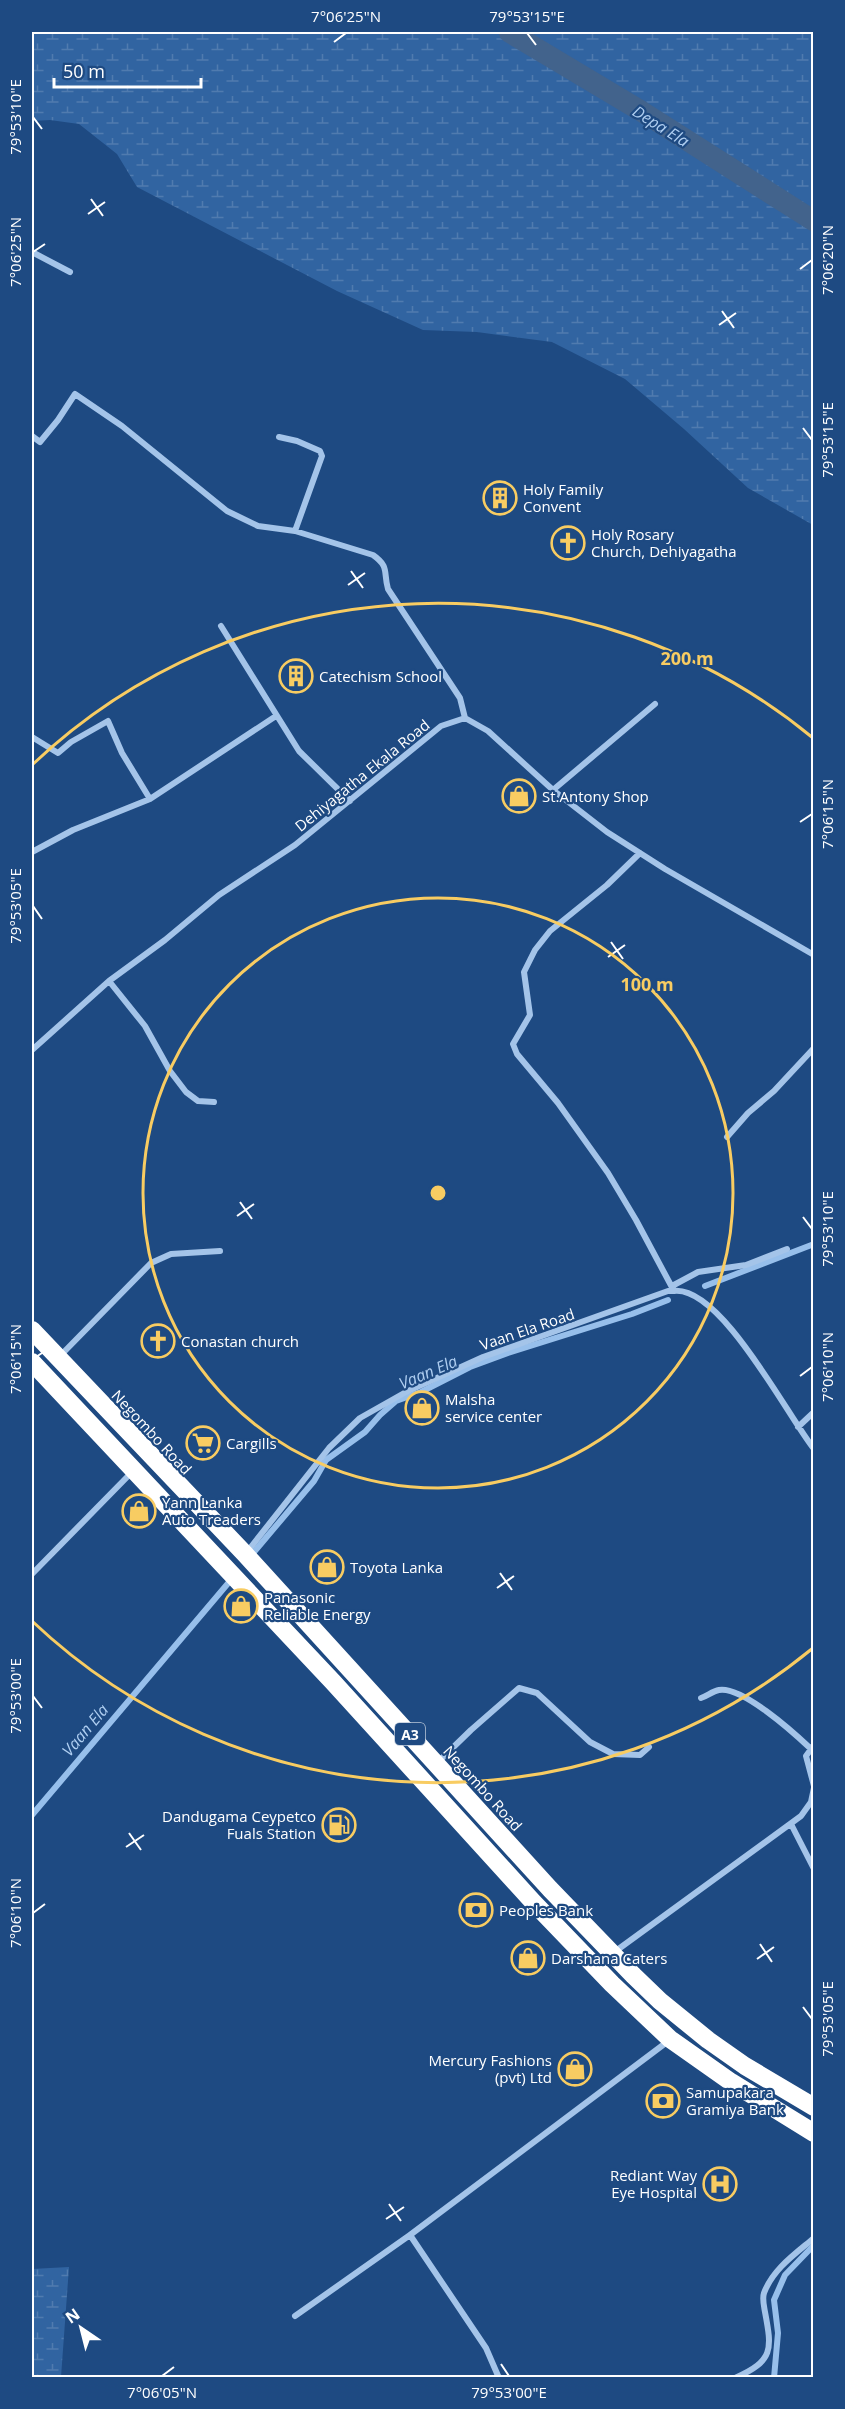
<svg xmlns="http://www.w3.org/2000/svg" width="845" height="2409" viewBox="0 0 845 2409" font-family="'Open Sans',sans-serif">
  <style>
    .wetland { fill: url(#wetland-marsh) }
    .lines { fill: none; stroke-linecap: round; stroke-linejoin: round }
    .stream { stroke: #97bfeb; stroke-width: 6 }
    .canal { stroke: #42638c; stroke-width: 21 }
    .street { stroke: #a4c4e9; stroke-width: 6 }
    .highway { stroke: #fff; stroke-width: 18 }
    .ticks { fill: none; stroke: #fff; stroke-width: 2 }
    .ring { fill: none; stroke: #f8cc62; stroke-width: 3 }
    .labels { text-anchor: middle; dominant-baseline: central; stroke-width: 4.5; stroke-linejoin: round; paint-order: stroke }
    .shield { fill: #1e4a82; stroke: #bcc9da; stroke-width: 1.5 }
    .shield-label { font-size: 14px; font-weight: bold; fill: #fff }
    .poi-label { font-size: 15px; fill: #fff; stroke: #1e4a82; text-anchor: start }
    .street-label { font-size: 15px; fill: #fff; stroke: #1e4a82 }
    .water-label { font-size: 16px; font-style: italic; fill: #afcef1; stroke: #1e4a82 }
    .centre { fill: #f8cc62; stroke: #1e4a82; stroke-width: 3 }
    .ring-label { font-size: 18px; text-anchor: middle; font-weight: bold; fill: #f8cc62; stroke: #1e4a82; stroke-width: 4.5; stroke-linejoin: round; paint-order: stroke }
    .neatline { fill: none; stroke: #fff; stroke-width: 2 }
    .ticks-label { font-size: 15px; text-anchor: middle; fill: #fff }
  </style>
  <defs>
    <pattern id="wetland-marsh" width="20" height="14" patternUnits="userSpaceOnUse" patternTransform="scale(1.5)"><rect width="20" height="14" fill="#3164a1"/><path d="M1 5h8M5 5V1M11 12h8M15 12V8" fill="none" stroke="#507baf"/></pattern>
  </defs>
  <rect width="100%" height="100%" fill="#1e4a82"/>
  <path class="wetland" d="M32,32H813V525L748,488L684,429L625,379L552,342L477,332L423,330L337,291L137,187L117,154L79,124L50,120L32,121Z
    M69,2267L61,2377H32V2269Z"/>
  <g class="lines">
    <path class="stream" d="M705,1286L814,1244
      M254,1552L314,1481L326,1460L365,1432L380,1415L396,1401L421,1392L470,1367L508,1353L632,1314L668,1300
      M32,1815L230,1581
      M774,2378L778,2333L774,2300L785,2275L814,2245"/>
    <path class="canal" d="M509,32L641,111L814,221"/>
    <path class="street" d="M32,252L70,272
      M32,436L40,442L58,420L75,394L122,426L227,511L258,526L295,531L373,555C390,567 383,572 388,589L460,698L465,718
      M279,437L297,441L320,451L322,456L295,531
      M221,626L299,751L350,801
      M32,737L58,753L71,742L108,721L122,753L150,799
      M553,790L655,704
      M32,852L73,830L150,799L276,716
      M640,853L607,885L550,931L535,950L524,972L530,1015L513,1044L517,1054L558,1103L608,1173L636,1220L674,1291C721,1286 787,1415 814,1449
      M109,981L145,1026L170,1071L186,1092L198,1101L214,1102
      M32,1050L109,981L165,940L219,895L295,845L441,726L465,718L488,731L553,790L607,832L665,869L814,955
      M727,1137L748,1113L774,1091L814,1048
      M672,1286L698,1272L746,1265L787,1249
      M60,1356L151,1263L171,1254L220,1251
      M798,1427L814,1412
      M247,1552L329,1448L360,1418L406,1392L483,1357L668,1291H674
      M32,1574L132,1472
      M701,1698C707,1696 713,1691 719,1690C742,1686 793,1732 810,1748
      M814,1745L806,1756L814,1786
      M437,1763L471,1730L519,1688L537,1693L590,1742L613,1754L640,1755L649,1747
      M791,1824L814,1869
      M613,1953L801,1816L811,1802L814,1788
      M295,2316L410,2235
      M499,2378L486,2348L410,2235L667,2042
      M735,2378C774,2361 772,2349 765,2312C764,2306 762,2299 764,2293C773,2269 795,2254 814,2238"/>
    <path class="highway" d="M32,1330L245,1554L550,1889L633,1975L660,2001L708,2040L745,2066L814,2107
      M32,1362L333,1682L534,1903L612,1984L670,2039L731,2082L814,2133"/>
  </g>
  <path class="ticks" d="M527,33L536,45M334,42L346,33M33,117L42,129M91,199L103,216M88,214L105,202M33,252L45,244M800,269L812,260M722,311L734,328M719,325L736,313M803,428L812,440M351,571L363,588M348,585L365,573M800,822L812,814M33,906L42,919M611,942L623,959M608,957L625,945M240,1202L252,1219M237,1216L254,1204M803,1217L812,1229M33,1359L45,1351M800,1376L812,1367M500,1573L512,1590M497,1588L514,1576M33,1696L42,1708M129,1833L141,1850M126,1847L144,1835M33,1913L45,1904M760,1944L772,1962M757,1959L774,1947M803,2007L812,2019M389,2204L401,2221M386,2219L404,2207M501,2364L509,2376M162,2376L174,2367"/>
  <g class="ring">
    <circle cx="438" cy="1193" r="295"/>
    <path d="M813 1648A590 590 0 0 1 32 1621M32 765A590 590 0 0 1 813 738"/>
  </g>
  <defs>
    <g id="building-ring" transform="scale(1.725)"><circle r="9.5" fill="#1e4a82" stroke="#f8cc62" stroke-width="1.5"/><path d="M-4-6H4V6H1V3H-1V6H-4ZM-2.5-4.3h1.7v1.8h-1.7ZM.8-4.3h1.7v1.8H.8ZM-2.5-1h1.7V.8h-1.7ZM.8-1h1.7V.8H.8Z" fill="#f8cc62"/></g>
    <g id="church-ring" transform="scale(1.725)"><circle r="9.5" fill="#1e4a82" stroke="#f8cc62" stroke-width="1.5"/><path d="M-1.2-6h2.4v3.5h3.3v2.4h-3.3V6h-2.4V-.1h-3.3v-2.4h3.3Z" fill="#f8cc62"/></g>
    <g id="shop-ring" transform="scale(1.725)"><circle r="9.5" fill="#1e4a82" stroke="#f8cc62" stroke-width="1.5"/><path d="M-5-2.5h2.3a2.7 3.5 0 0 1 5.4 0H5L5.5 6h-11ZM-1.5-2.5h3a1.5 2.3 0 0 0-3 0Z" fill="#f8cc62"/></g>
    <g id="supermarket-ring" transform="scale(1.725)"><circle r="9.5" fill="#1e4a82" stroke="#f8cc62" stroke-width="1.5"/><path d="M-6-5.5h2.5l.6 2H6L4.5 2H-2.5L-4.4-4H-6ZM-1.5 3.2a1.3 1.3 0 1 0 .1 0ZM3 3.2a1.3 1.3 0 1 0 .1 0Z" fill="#f8cc62"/></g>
    <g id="fuel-ring" transform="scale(1.725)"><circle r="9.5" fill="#1e4a82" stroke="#f8cc62" stroke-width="1.5"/><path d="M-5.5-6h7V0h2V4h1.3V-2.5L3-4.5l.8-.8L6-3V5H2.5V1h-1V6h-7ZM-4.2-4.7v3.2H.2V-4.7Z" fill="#f8cc62"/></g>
    <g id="bank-ring" transform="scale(1.725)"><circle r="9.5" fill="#1e4a82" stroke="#f8cc62" stroke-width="1.5"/><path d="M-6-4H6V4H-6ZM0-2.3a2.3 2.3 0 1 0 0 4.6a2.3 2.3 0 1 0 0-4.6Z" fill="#f8cc62"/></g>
    <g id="hospital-ring" transform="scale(1.725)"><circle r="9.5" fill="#1e4a82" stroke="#f8cc62" stroke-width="1.5"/><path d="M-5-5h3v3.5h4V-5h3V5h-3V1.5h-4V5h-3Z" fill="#f8cc62"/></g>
  </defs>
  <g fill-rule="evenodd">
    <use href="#building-ring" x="500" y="498"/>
    <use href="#church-ring" x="568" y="543"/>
    <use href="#building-ring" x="296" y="676"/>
    <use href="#shop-ring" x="519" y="796"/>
    <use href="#church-ring" x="158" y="1341"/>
    <use href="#shop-ring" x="422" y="1408"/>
    <use href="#supermarket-ring" x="203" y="1443"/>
    <use href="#shop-ring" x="139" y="1511"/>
    <use href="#shop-ring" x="327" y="1567"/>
    <use href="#shop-ring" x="241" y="1606"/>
    <use href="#fuel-ring" x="339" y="1825"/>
    <use href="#bank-ring" x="476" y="1910"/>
    <use href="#shop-ring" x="528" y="1958"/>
    <use href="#shop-ring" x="575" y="2069"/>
    <use href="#bank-ring" x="663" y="2101"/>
    <use href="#hospital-ring" x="720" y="2184"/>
  </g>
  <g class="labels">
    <rect class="shield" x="395" y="1723" width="30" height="22" rx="4.5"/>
    <g class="shield-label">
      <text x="410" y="1734">A3</text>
    </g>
    <g class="poi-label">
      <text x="523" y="489">Holy Family<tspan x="523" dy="17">Convent</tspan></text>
      <text x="591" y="534">Holy Rosary<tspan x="591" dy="17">Church, Dehiyagatha</tspan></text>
      <text x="319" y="676">Catechism School</text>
      <text x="542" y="796">St.Antony Shop</text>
      <text x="181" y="1341">Conastan church</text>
      <text x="445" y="1399">Malsha<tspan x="445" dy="17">service center</tspan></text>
      <text x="226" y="1443">Cargills</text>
      <text x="162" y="1502">Yann Lanka<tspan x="162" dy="17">Auto Treaders</tspan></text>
      <text x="350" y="1567">Toyota Lanka</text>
      <text x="264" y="1597">Panasonic<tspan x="264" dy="17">Reliable Energy</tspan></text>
      <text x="316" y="1816" text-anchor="end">Dandugama Ceypetco<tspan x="316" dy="17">Fuals Station</tspan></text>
      <text x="499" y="1910">Peoples Bank</text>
      <text x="551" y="1958">Darshana Caters</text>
      <text x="552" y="2060" text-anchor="end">Mercury Fashions<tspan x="552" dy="17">(pvt) Ltd</tspan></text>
      <text x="686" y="2092">Samupakara<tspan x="686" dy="17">Gramiya Bank</tspan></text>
      <text x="697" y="2175" text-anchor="end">Rediant Way<tspan x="697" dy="17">Eye Hospital</tspan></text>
    </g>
    <g class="street-label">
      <text transform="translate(362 775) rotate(-39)">Dehiyagatha Ekala Road</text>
      <text transform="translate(527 1329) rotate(-19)">Vaan Ela Road</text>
      <text transform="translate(152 1432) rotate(47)">Negombo Road</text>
      <text transform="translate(483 1788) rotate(48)">Negombo Road</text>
    </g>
    <g class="water-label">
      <text transform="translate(661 126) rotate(32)">Depa Ela</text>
      <text transform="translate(428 1372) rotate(-23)">Vaan Ela</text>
      <text transform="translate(85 1730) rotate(-50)">Vaan Ela</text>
    </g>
  </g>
  <circle cx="438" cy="1193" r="9" class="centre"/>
  <g class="ring-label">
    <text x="687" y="665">200 m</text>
    <text x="647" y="991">100 m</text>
  </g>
  <rect width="845" height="2409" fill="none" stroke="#1e4a82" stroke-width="66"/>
  <g transform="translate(81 2328) rotate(325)" stroke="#1e4a82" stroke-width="4.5" paint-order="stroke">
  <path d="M0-4.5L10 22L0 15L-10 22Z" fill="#ffffff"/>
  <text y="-9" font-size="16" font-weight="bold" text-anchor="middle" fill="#ffffff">N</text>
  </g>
  <path d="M54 78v9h147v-9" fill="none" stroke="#ffffff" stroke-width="3"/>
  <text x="63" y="78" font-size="18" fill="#ffffff" stroke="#1e4a82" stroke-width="4.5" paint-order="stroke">50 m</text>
  <rect x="33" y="33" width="779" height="2343" class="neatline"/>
  <g class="ticks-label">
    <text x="346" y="22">7°06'25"N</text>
    <text x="527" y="22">79°53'15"E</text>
    <text transform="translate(16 117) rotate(-90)" y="5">79°53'10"E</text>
    <text transform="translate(16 252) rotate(-90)" y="5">7°06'25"N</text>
    <text transform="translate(828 260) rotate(-90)" y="5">7°06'20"N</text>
    <text transform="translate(828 440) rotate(-90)" y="5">79°53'15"E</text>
    <text transform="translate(828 814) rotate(-90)" y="5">7°06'15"N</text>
    <text transform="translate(16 906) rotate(-90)" y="5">79°53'05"E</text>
    <text transform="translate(828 1229) rotate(-90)" y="5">79°53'10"E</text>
    <text transform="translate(16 1359) rotate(-90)" y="5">7°06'15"N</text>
    <text transform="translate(828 1367) rotate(-90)" y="5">7°06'10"N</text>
    <text transform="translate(16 1696) rotate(-90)" y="5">79°53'00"E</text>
    <text transform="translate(16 1913) rotate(-90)" y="5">7°06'10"N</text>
    <text transform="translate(828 2019) rotate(-90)" y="5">79°53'05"E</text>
    <text x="162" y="2398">7°06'05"N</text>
    <text x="509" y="2398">79°53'00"E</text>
  </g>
</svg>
